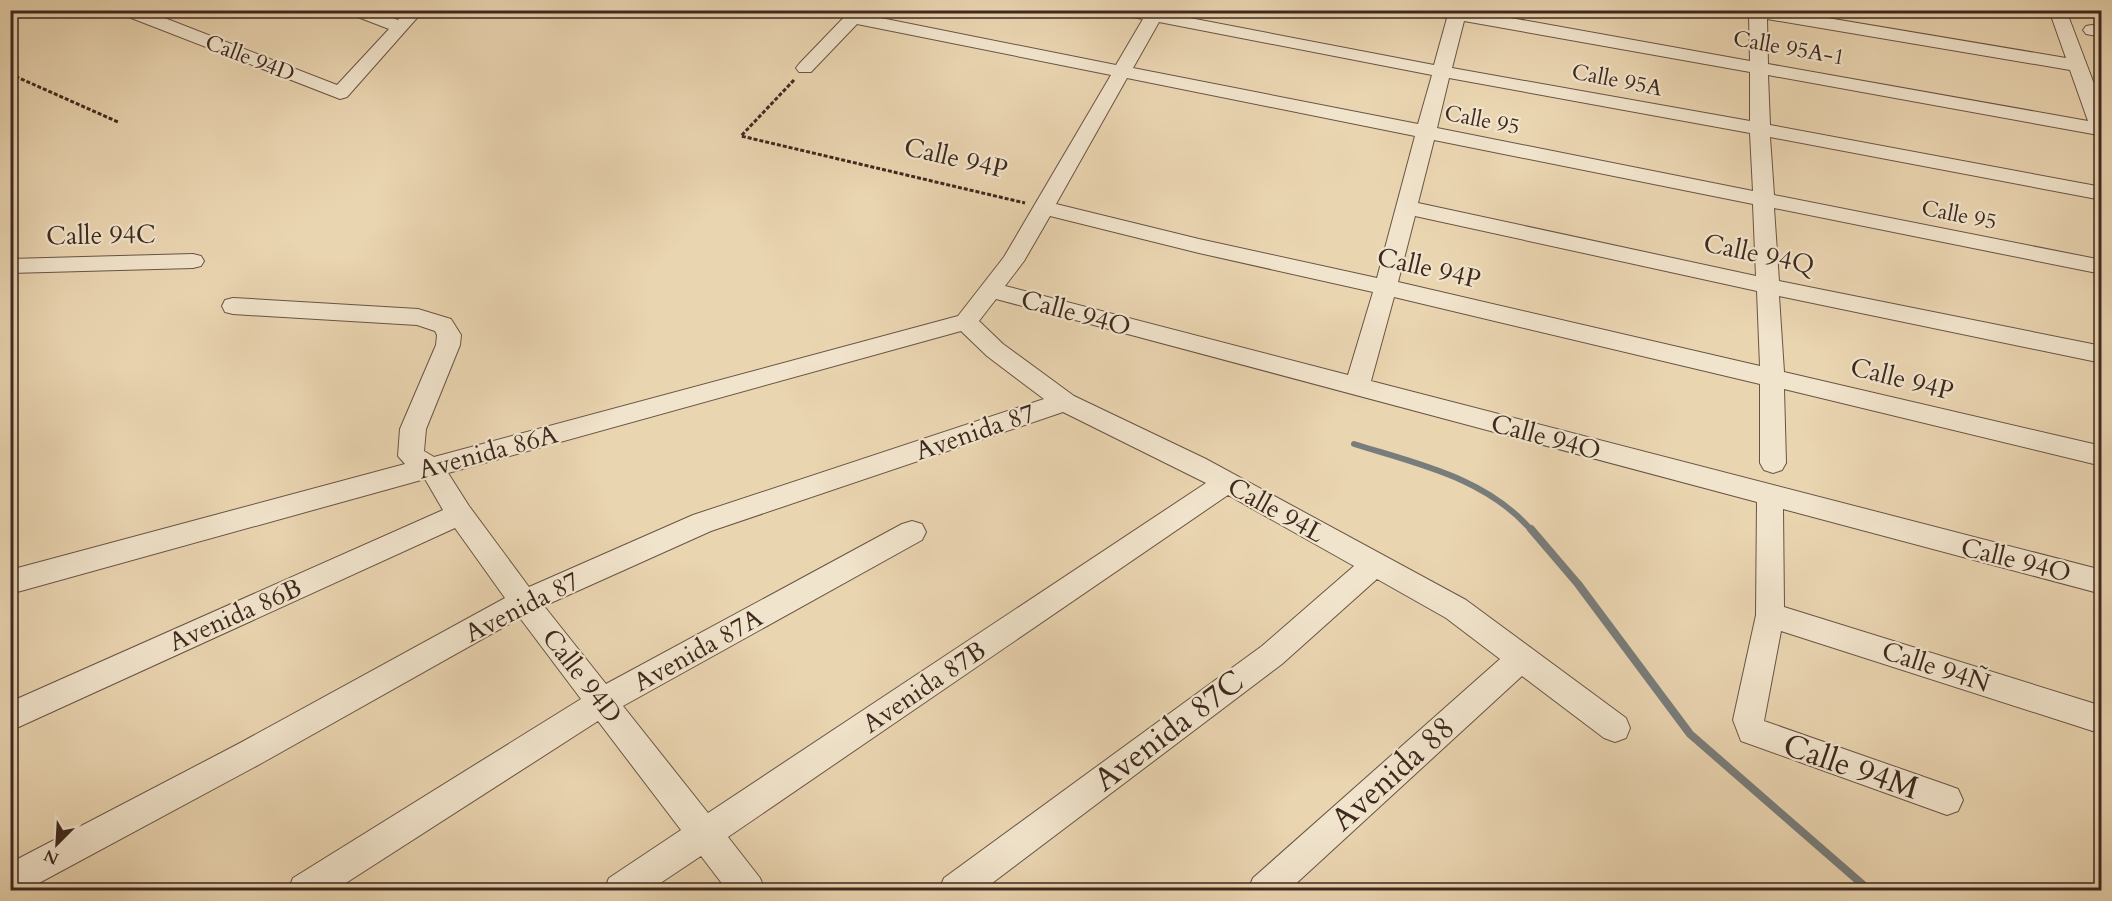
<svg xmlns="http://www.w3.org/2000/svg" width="2112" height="901" viewBox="0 0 2112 901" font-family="Cardo,serif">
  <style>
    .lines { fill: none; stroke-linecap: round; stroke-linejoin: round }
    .stream-far1 { stroke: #787d7b; stroke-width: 6 }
    .stream { stroke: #787d7b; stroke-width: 8 }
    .minor-casing { stroke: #695444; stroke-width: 2 }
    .path { stroke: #3e291f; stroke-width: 3; stroke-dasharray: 4 2; stroke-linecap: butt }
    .minor { fill: #f1e4cc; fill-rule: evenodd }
    .labels { text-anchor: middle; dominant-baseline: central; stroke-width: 4.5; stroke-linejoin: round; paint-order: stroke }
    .far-street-label { font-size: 22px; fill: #3e291f; stroke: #f1e4cc }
    .street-label { font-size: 26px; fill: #3e291f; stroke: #f1e4cc }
    .near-street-label { font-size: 32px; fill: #3e291f; stroke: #f1e4cc }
  </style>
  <rect width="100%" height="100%" fill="#ead5b1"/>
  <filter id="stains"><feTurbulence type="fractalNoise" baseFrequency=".00333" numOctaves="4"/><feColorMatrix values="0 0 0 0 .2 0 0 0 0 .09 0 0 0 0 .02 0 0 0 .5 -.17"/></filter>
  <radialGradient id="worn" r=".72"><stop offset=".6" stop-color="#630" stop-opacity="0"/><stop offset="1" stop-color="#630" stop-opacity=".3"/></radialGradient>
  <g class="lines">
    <path class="stream-far1" d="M1354,444C1418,464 1487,478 1532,531"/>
    <path class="stream" d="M1531,529L1578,584L1690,734L1869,890"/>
    <g class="minor-casing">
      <path id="minor" d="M119,10H144L337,85L389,29L350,14L348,10H373L398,20L406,10H424L347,97L340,99L121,14Z
        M851,10H869L866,15L1116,65L1143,19L1117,14L1115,10H1165L1164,13L1434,65L1447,18L1427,14L1425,10H1467L1750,61L1749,16L1740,14L1738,10H1780L2066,58L2049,10H2066L2102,105V138L2093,134L1768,75L1770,125L2102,187V200L1770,137L1774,195L2102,260V274L1774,208L1779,281L2102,346V363L1779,296L1784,372L2102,446V466L1784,389L1786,463L1782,470L1773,473L1764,470L1760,463V384L1394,297L1371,381L2102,570V594L1783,509L1784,607L2102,706V734L1781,631L1764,721L1947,785L1958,789L1963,800L1958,811L1947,815L1741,741L1733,720L1756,615L1757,502L996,299L979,321L1003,344L1074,396L1206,459L1466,600L1626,718L1630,728L1626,738L1615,742L1604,738L1522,676L1289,890H1248L1253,878L1500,659L1446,618L1377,579L1282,664L983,890H939L944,878L1262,646L1354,566L1228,495L728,837L760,878L765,890H727L701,856L650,890H604L609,878L681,830L598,721L335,890H288L293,878L581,699L520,618L262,763L26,890H10V863L240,743L505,598L455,528L10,731V702L443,510L425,479L10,594V570L405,464L398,456L400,429L436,345L437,335L435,331L417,325L233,314L225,312L222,306L225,300L233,298L418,309L451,319L461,335L460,345L426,429L424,451L434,457L958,316L1004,257L1111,75L857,24L811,72H799L796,68L799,64ZM1767,19L2070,70L2088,121L1768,64ZM1464,21L1750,72V121L1452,68ZM1159,22L1432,75L1418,124L1133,68ZM1127,78L1415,136L1377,278L1199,239L1056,204ZM1449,78L1750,133L1753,191L1437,128ZM1434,140L1753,204L1756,276L1418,203ZM1050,216L1199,253L1373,292L1348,375L1005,286L1024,261ZM1415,216L1757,291L1760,366L1398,282ZM961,331L987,356L1044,399L693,515L529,587L469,506L448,473ZM1063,412L1206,483L708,813L623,706L922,540L926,532L922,524L912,521L902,524L606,684L544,606L711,531Z
        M2092,25L2102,27V37L2086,34L2083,30L2086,26Z
        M193,254L201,256L204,261L201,266L193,268L10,273V259Z"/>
    </g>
    <path class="path" d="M10,74L118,122
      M794,80L741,136L1025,203"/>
    <use href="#minor" class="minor"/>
  </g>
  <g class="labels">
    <g class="far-street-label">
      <text transform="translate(1789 48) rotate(10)">Calle 95A-1</text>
      <text transform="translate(250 58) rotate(21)">Calle 94D</text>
      <text transform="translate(1617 80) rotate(11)">Calle 95A</text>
      <text transform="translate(1482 120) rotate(11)">Calle 95</text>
      <text transform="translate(1959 215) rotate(11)">Calle 95</text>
    </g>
    <g class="street-label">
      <text transform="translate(956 158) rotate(13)">Calle 94P</text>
      <text transform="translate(101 235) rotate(-1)">Calle 94C</text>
      <text transform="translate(1759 254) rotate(12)">Calle 94Q</text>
      <text transform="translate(1429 268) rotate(13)">Calle 94P</text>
      <text transform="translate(1076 313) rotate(15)">Calle 94O</text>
      <text transform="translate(1902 379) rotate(14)">Calle 94P</text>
      <text transform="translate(975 432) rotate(-19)">Avenida 87</text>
      <text transform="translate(1546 437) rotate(15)">Calle 94O</text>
      <text transform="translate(488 452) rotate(-15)">Avenida 86A</text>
      <text transform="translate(1276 510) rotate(29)">Calle 94L</text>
      <text transform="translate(2016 560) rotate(14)">Calle 94O</text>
      <text transform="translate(522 607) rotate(-27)">Avenida 87</text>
      <text transform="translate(235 615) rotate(-24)">Avenida 86B</text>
      <text transform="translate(698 650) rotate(-29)">Avenida 87A</text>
      <text transform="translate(1936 667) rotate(18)">Calle 94Ñ</text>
      <text transform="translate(582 676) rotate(52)">Calle 94D</text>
      <text transform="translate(924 687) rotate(-34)">Avenida 87B</text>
    </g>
    <g class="near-street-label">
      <text transform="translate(1169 731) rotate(-37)">Avenida 87C</text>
      <text transform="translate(1851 767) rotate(19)">Calle 94M</text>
      <text transform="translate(1393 774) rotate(-42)">Avenida 88</text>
    </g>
  </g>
  <rect width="2112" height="901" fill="none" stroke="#ead5b1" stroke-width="36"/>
  <rect x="12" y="12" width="2088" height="877" fill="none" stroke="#3e291f" stroke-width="3"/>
  <rect x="18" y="18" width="2076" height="865" fill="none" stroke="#3e291f" stroke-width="1.5"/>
  <g transform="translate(57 844) rotate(204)" stroke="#f1e4cc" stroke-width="4.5" paint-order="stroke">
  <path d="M0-4.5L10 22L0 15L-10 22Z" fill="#3e291f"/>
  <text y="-9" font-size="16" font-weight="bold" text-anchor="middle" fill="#3e291f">N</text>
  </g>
  <rect width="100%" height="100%" filter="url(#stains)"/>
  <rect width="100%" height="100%" fill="url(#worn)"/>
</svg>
